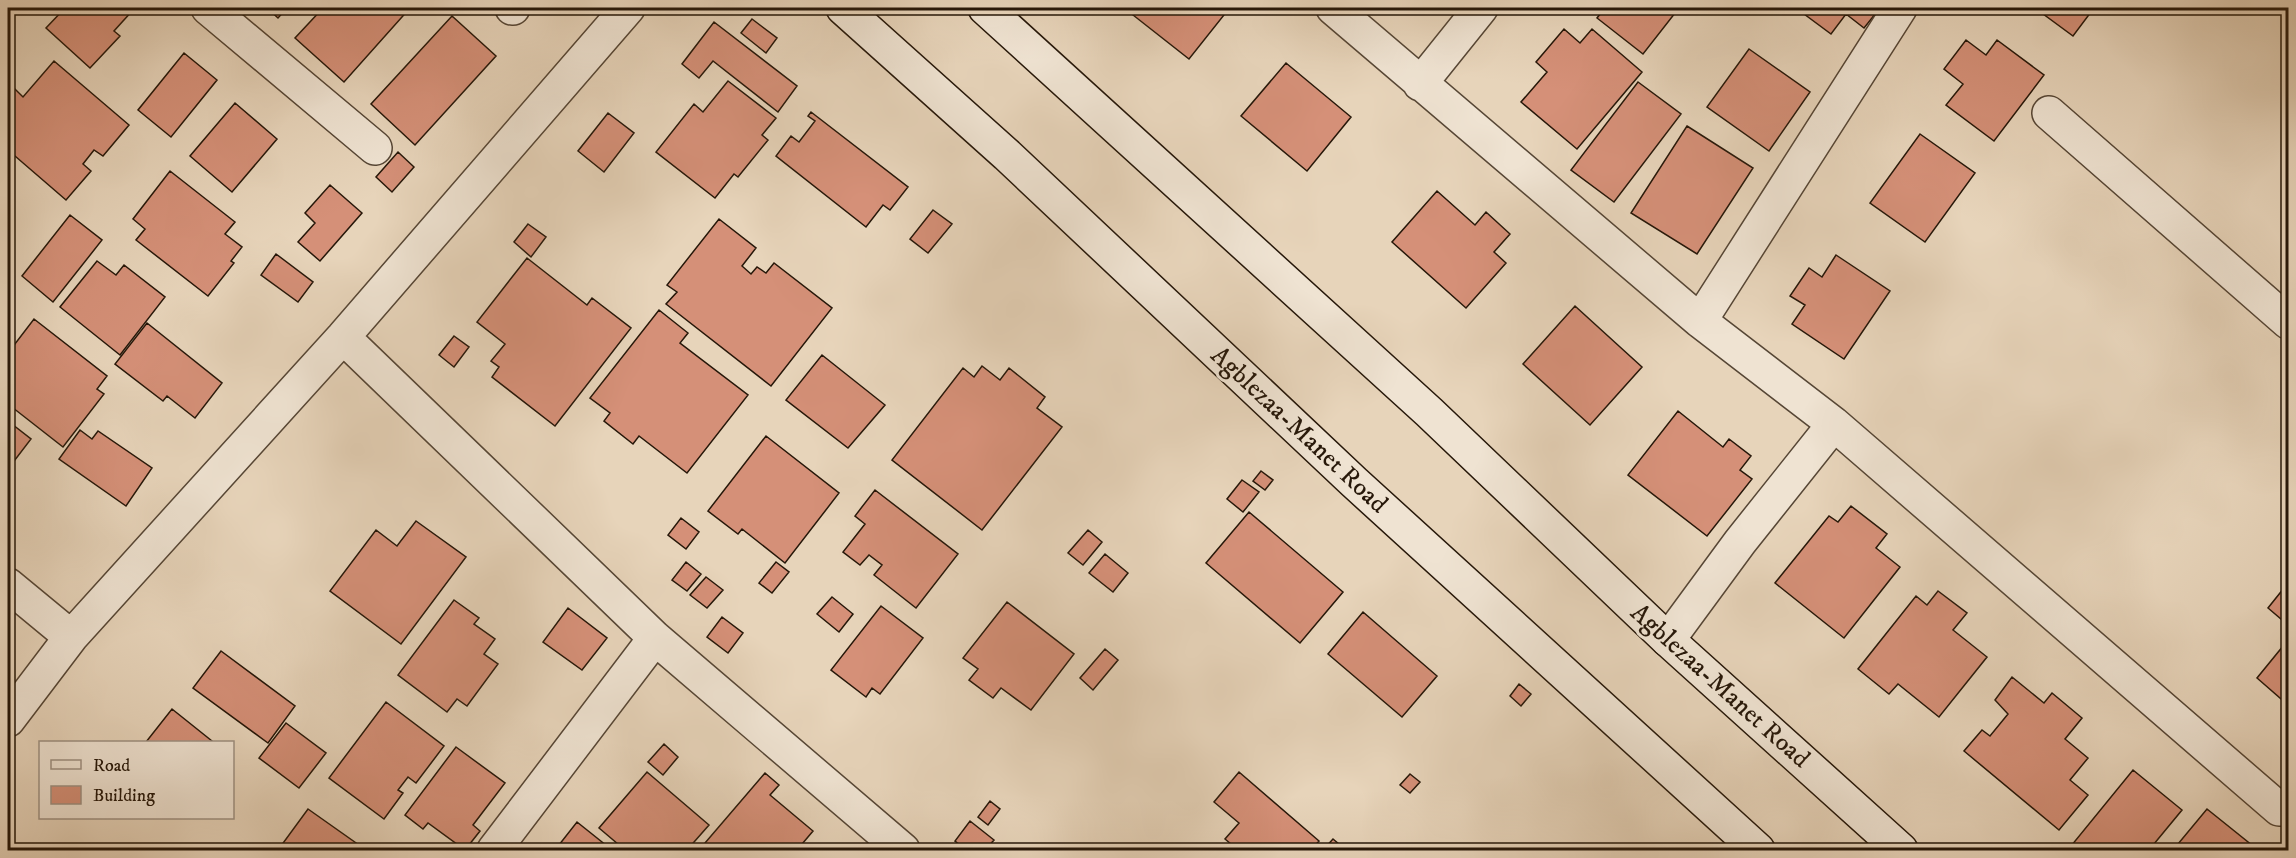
<svg xmlns="http://www.w3.org/2000/svg" width="2296" height="858" viewBox="0 0 2296 858" font-family="'IM FELL DW Pica',serif">
  <style>
    .building { fill: #d59078; stroke: #261709; stroke-width: 1.5 }
    .lines { fill: none; stroke-linecap: round; stroke-linejoin: round }
    .street-casing { stroke: #564635; stroke-width: 36 }
    .secondary-casing { stroke: #261709; stroke-width: 36 }
    .street { stroke: #efe3d2; stroke-width: 33 }
    .secondary { stroke: #efe3d2; stroke-width: 33 }
    .labels { text-anchor: middle; dominant-baseline: central; stroke-width: 6; stroke-linejoin: round; paint-order: stroke }
    .street-label { font-size: 26px; fill: #261709; stroke: #efe3d2 }
  </style>
  <rect width="100%" height="100%" fill="#e7d4ba"/>
  <filter id="stains"><feTurbulence type="fractalNoise" baseFrequency=".00333" numOctaves="4"/><feColorMatrix values="0 0 0 0 .2 0 0 0 0 .09 0 0 0 0 .02 0 0 0 .5 -.17"/></filter>
  <radialGradient id="worn" r=".72"><stop offset=".6" stop-color="#630" stop-opacity="0"/><stop offset="1" stop-color="#630" stop-opacity=".3"/></radialGradient>
  <path class="building" d="M65,8H131L133,10L114,31L120,36L90,68L46,28Z
    M267,8H287L278,18Z
    M323,8H410L344,82L295,38Z
    M1139,8H1214L1224,15L1189,59L1133,15Z
    M1605,8H1679L1643,54L1597,18Z
    M1796,8H1880L1864,28L1846,14L1831,34Z
    M2035,8H2094L2073,36Z
    M452,16L496,56L415,145L371,104Z
    M752,19L777,38L766,53L741,33Z
    M714,22L797,86L778,112L713,61L699,78L682,64Z
    M1564,29L1580,43L1592,29L1642,72L1577,149L1521,102L1547,72L1536,62Z
    M1966,40L1986,55L1997,40L2044,75L1994,141L1946,105L1963,84L1944,69Z
    M1749,49L1810,92L1769,151L1707,107Z
    M184,53L217,80L171,137L138,110Z
    M54,61L129,125L103,156L94,150L83,164L91,171L66,200L8,150V95L14,88L23,97Z
    M1286,63L1351,117L1307,171L1241,116Z
    M728,81L776,118L762,135L768,140L738,177L734,174L715,198L656,152L694,104L703,112Z
    M1638,82L1681,114L1614,202L1571,170Z
    M235,103L277,139L232,192L190,156Z
    M811,112L908,187L890,210L883,205L866,227L776,156L791,136L799,142L815,121L808,116Z
    M608,113L634,133L604,172L578,151Z
    M1687,126L1753,168L1697,254L1631,213Z
    M1920,134L1975,173L1925,242L1870,203Z
    M398,152L414,167L392,192L376,177Z
    M170,171L235,222L225,234L242,247L231,261L234,263L208,296L136,240L145,229L133,219Z
    M330,185L362,213L320,261L298,242L315,223L305,213Z
    M1437,191L1475,225L1486,212L1510,234L1494,252L1506,263L1466,308L1392,242Z
    M933,210L952,224L928,253L910,239Z
    M70,215L102,240L53,302L22,276Z
    M719,219L756,248L742,266L751,274L757,267L766,273L774,263L832,308L771,386L666,304L677,292L667,285Z
    M528,224L546,237L531,257L514,242Z
    M276,254L313,282L298,302L261,275Z
    M1836,255L1890,291L1844,359L1792,324L1805,305L1790,296L1809,268L1822,277Z
    M527,258L587,305L592,298L631,328L555,426L492,377L499,367L491,361L505,344L477,322Z
    M97,261L116,275L124,265L165,297L120,355L60,307Z
    M1575,306L1642,367L1590,425L1523,364Z
    M659,310L688,333L680,343L748,395L687,473L639,436L633,444L604,421L610,413L590,398Z
    M34,319L107,376L97,389L104,394L63,447L8,404V353Z
    M147,323L222,383L195,418L167,396L163,401L115,364Z
    M454,336L469,347L454,367L439,355Z
    M822,355L885,405L848,448L786,400Z
    M982,366L1000,380L1009,368L1045,397L1037,408L1062,427L982,530L892,460L963,368L974,377Z
    M1678,411L1723,447L1729,439L1751,456L1740,470L1752,479L1707,536L1628,475Z
    M8,421L31,439L8,469Z
    M80,430L92,439L98,431L152,468L126,506L59,459Z
    M766,436L839,493L785,563L742,529L738,534L708,511Z
    M1261,471L1273,480L1265,490L1253,481Z
    M1242,480L1259,492L1243,512L1227,499Z
    M875,490L958,554L916,608L874,575L882,565L869,555L860,565L843,552L865,524L855,516Z
    M1851,506L1887,534L1876,548L1900,567L1844,638L1775,583L1829,516L1838,522Z
    M1249,512L1343,592L1300,643L1206,563Z
    M681,518L699,532L686,549L668,535Z
    M416,521L466,557L401,644L330,591L376,530L397,546Z
    M1088,530L1102,542L1083,565L1068,553Z
    M1105,554L1128,573L1113,592L1089,573Z
    M686,562L701,574L687,591L672,580Z
    M776,562L789,572L772,593L759,583Z
    M706,577L723,590L707,608L690,595Z
    M2288,583V625L2268,608Z
    M1938,591L1967,613L1953,630L1987,657L1939,717L1898,684L1889,694L1858,669L1916,596L1927,605Z
    M832,597L853,614L839,632L817,614Z
    M454,600L479,618L474,624L495,639L484,654L498,664L467,706L457,699L447,712L398,675Z
    M1007,602L1074,654L1031,710L1001,688L993,698L969,680L978,669L963,658Z
    M881,606L923,638L880,694L872,688L866,697L831,670Z
    M568,608L607,638L582,670L543,642Z
    M1363,612L1437,676L1402,717L1328,654Z
    M722,617L743,633L728,653L707,637Z
    M2288,640V705L2257,678Z
    M1105,649L1118,660L1093,690L1080,678Z
    M221,651L295,706L268,743L193,688Z
    M2012,677L2044,703L2052,693L2082,718L2065,739L2088,758L2070,780L2088,795L2059,830L1964,751L1982,730L1990,736L2008,714L1995,700Z
    M1519,684L1531,694L1521,706L1510,696Z
    M386,702L444,746L416,783L408,777L398,790L403,793L384,819L329,778Z
    M172,709L212,741L211,742H146Z
    M286,723L326,753L299,788L259,758Z
    M664,744L678,757L663,775L648,762Z
    M456,747L505,783L473,825L480,831L465,850H454L458,845L428,823L423,829L405,815Z
    M2133,770L2182,810L2149,850H2077L2071,846Z
    M647,772L709,825L687,850H625L599,828Z
    M1239,772L1319,841L1311,850H1238L1225,839L1239,823L1214,802Z
    M765,773L779,785L770,795L813,831L797,850H699Z
    M1410,774L1420,782L1410,793L1400,785Z
    M990,801L1000,809L988,825L978,817Z
    M308,809L366,850H278Z
    M2207,809L2258,850H2173Z
    M970,821L994,840L985,850H966L955,841Z
    M577,822L612,850H555Z
    M1333,839L1346,850H1323Z
    M121,844L130,850H116Z"/>
  <g class="lines">
    <g class="street-casing">
      <path id="street" d="M208,8L375,148
        M512,8H513
        M1333,8L1700,321L1834,424
        M1420,84L1481,8
        M2049,113L2288,322
        M1700,321L1900,8
        M343,337L655,638L903,850
        M8,585L71,637
        M1668,640L1740,542L1834,424L2279,809H2288
        M8,720L71,637L343,337L628,8
        M494,850L655,638"/>
    </g>
    <g class="secondary-casing">
      <path id="secondary" d="M843,8L1007,155L1354,482L1758,850
        M985,8L1429,412L1668,640L1901,850"/>
    </g>
    <use href="#street" class="street"/>
    <use href="#secondary" class="secondary"/>
  </g>
  <g class="labels">
    <g class="street-label">
      <text transform="translate(1299 430) rotate(43)">Agblezaa-Manet Road</text>
      <text transform="translate(1720 686) rotate(42)">Agblezaa-Manet Road</text>
    </g>
  </g>
  <rect width="2296" height="858" fill="none" stroke="#e7d4ba" stroke-width="30"/>
  <rect x="9" y="9" width="2278" height="840" fill="none" stroke="#261709" stroke-width="3"/>
  <rect x="15" y="15" width="2266" height="828" fill="none" stroke="#261709" stroke-width="1.5"/>
  <rect x="39" y="741" width="195" height="78" fill="#efe3d2" stroke="#9f9182" stroke-width="1.5"/>
  <rect x="51" y="760" width="30" height="9" fill="#efe3d2" stroke="#9f9182" stroke-width="1.5"/>
  <text x="93" y="771" font-size="18" fill="#261709">Road</text>
  <rect x="51" y="786" width="30" height="18" fill="#d59078" stroke="#9f9182" stroke-width="1.5"/>
  <text x="93" y="801" font-size="18" fill="#261709">Building</text>
  <rect width="100%" height="100%" filter="url(#stains)"/>
  <rect width="100%" height="100%" fill="url(#worn)"/>
</svg>
